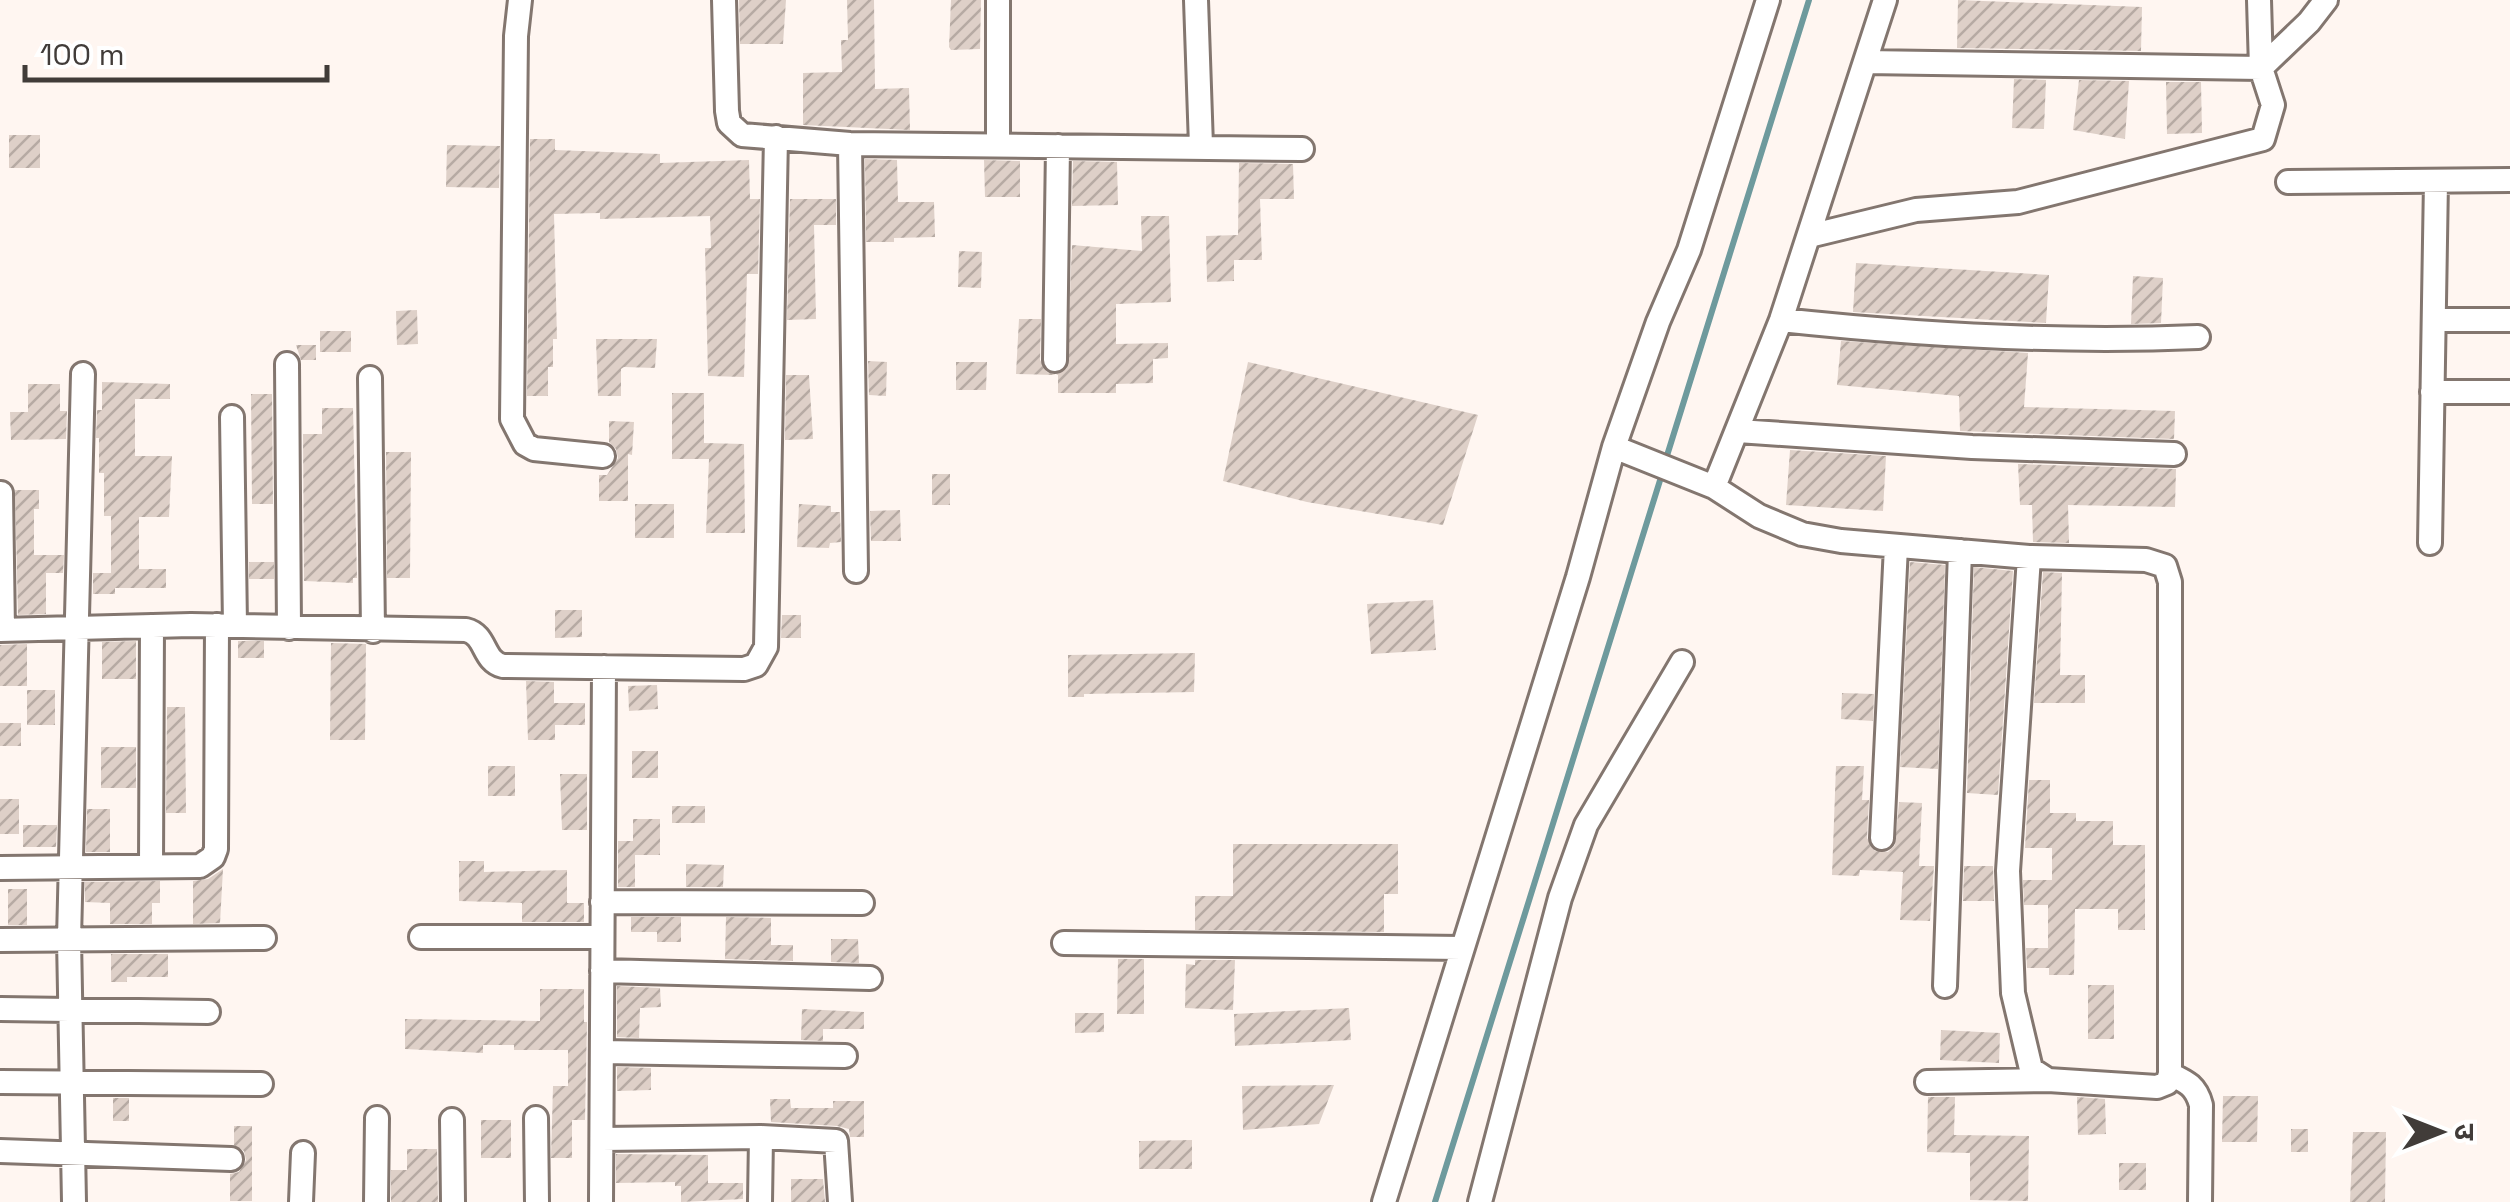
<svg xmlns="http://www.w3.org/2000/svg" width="2510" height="1202" viewBox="0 0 2510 1202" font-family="'Space Grotesk','Noto Sans Devanagari',sans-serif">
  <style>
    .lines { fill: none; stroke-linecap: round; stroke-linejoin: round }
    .stream { stroke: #6e9a9d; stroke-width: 6 }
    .building { fill: url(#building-hatch) }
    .minor-casing { stroke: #83766f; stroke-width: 28 }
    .minor { stroke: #fff; stroke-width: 22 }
  </style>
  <defs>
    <pattern id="building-hatch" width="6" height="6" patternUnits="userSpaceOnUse" patternTransform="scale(2.5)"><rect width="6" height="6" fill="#ded0c8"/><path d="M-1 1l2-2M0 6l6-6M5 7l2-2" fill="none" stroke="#b6aaa3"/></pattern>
  </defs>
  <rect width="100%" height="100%" fill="#fff6f1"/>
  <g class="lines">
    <path class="stream" d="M1665,462L1809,0
      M1435,1202L1662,474"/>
  </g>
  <path class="building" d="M739,0H786L783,44H740Z
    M847,0H874L875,89L909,88L910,130L803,125V73L842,72L841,40H848Z
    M951,0H981L980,49L951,50L949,47Z
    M1958,0L2142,7L2141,51L1957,48Z
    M2014,79L2046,80L2044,129L2012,128Z
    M2079,80L2129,81L2125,139L2073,130Z
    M2166,82H2201L2202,133L2167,134Z
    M9,135H40V168H9Z
    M530,139H555V150L660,154V163L749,160L750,199H760L758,274H747L744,377L708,376L705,248H711L710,216L600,219V213L554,214L557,339H553V367H548V396H527Z
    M447,145L500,146L499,188L446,187Z
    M865,159L897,160L898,202H934L935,237L894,238V242H866Z
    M984,160L1020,161V197H985Z
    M1073,161L1117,162L1118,205L1072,206Z
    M1239,163L1293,164L1294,199H1260L1262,260H1234V281L1207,282L1206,236L1238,235Z
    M790,199H836V225H814L816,319L787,320Z
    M1141,216H1169L1171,302L1116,304V344L1168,343V358L1153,359V383L1116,384V393H1058V375L1016,374L1019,319H1041L1040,360L1047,372L1056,375L1067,368L1072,245L1142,251Z
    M959,251L982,252L981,288L958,287Z
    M1856,263L2049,275L2046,323L1853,312Z
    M2133,276L2163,278L2161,323L2131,324Z
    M417,310L418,344L397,345L396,311Z
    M320,331H351V352H320Z
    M596,339H657L655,368L624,367L621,369V396H598Z
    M1841,341L2028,353L2024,407L2175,411L2174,439L1960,431L1959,396L1837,385Z
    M296,345H316V360H301Z
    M868,361L887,362L886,396L869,395Z
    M956,362H987L986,390H956Z
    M1248,362L1478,415L1443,525L1307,502L1223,481Z
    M786,375H809L813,439L785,440Z
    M102,382L170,384V399H135V456H172L169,517H139V569H166V588H115V594H93V573H111V516H104V473H99V438H96L97,410H102Z
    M28,384H60V411H67L66,439L11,440L10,412H28Z
    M672,393H704V443L744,444L745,533H706L709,459H672Z
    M251,394H272L273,504H252Z
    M322,408H353L357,578H353V583L304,581L303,434H322Z
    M609,421L634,422L632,455L628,454V501H599V475H607L618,458L616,449L609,442Z
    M1790,450L1886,456L1883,511L1786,505Z
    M386,452H411L410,578H387Z
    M2018,464L2176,469L2175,507L2068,505L2069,543L2033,542L2032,505H2020Z
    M932,474H950V505H932Z
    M15,490H39V509H34V555H64L63,573H46V614L18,615Z
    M635,504H674V538H635Z
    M799,504L831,506V512H840L841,542L830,543L829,548L797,547Z
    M900,510L901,541H871L870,511Z
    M249,562H274V579H249Z
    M1910,562L1945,565L1938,769L1900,767Z
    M1974,567L2013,571L1998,795L1967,793Z
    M2043,572L2062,573L2060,675H2085V703H2034Z
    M1433,600L1436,650L1371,654L1367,604Z
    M555,610H582V637L555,638Z
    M782,615H801V638H781Z
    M136,641V679H102V642Z
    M238,641H264V658H238Z
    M331,643L366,644L365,740H330Z
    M27,644V686H0V645Z
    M1195,653L1194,692L1084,694V697H1068V655Z
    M526,681L554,682V703H585V725H555V740H528Z
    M657,685L658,709L629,711L628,686Z
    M27,690H55V725H27Z
    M1842,693L1874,694L1873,721L1841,719Z
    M167,707H185L186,813H166Z
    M0,723H21V746H0Z
    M101,747H136V788H101Z
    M632,751H658V778H632Z
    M488,766H515V796H488Z
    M1836,766H1864L1862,800H1869L1867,838L1875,851L1888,852L1895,845L1899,802L1922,803L1919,866H1934L1930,921L1900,920L1903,872L1860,870L1859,876L1832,875Z
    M560,774H587V830H562Z
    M2029,780H2050V813H2076V821H2113V845H2145V930H2118V909H2075L2074,975H2049V968H2027L2026,948H2048V905H2024L2023,880H2052V848H2025Z
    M0,799H19V834H0Z
    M672,806H705V823H672Z
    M87,809H110V852H86Z
    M633,819H660V855H635V887H618V841H633Z
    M23,825H57L56,847H23Z
    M1233,844H1398V894H1384V932L1195,930V896H1233Z
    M459,861H484V872L567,870V903H584V922H522V903L459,901Z
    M686,864L724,865L723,887H686Z
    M1964,866H1993L1994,901H1963Z
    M223,869L220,923L193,924V881L208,879Z
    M160,881V903H152V924H110V903L85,902V882Z
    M8,889H27V925H8Z
    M631,917H681V942H657V932H631Z
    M726,917L771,918V945H793V961L725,959Z
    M831,939H858L859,963L831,962Z
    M111,954H168V977H127V982H111Z
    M1118,959H1144V1014H1117Z
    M1195,960H1235L1233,1010L1185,1008L1186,964L1195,965Z
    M2088,985H2114V1039H2088Z
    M617,986L660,988L661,1007L640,1008L639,1038L617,1037Z
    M540,989H584V1022H587L585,1120H572V1158H551L553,1086H568V1050H514V1045H483V1053L405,1049V1019L540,1021Z
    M1349,1008L1351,1040L1235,1046L1234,1014Z
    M802,1009L864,1012V1029H823V1041L801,1040Z
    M1075,1013H1104V1032L1075,1033Z
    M1941,1030L2000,1033L1999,1063L1940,1060Z
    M617,1067L651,1068V1090L617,1091Z
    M1334,1085L1319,1124L1243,1130L1242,1086Z
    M2223,1096H2258L2257,1142H2222Z
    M1928,1097H1955L1954,1135L2029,1136L2028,1201L1970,1200V1153L1927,1152Z
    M2077,1097L2105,1099L2106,1134L2078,1135Z
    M113,1098H129V1121H113Z
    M770,1099H790L791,1108H833V1101H864V1137H850L849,1129L837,1126L771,1122Z
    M481,1120H511V1158H481Z
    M234,1126H252V1201H230V1174L239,1172L246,1160L244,1151L234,1145Z
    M2291,1129H2308V1152H2291Z
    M2353,1132H2386L2385,1202H2350Z
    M1192,1140V1169H1139V1141Z
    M407,1149H437L438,1202H391V1170H407Z
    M616,1154L708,1155V1183H743V1199L681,1202V1186H675V1182L616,1183Z
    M2119,1163H2146V1190H2119Z
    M791,1179H823L825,1202H791Z"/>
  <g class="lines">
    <g class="minor-casing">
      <path id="minor" d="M520,0L516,36L512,419L525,444L534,449L603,456
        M724,0L727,111L729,123L742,135L850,144L1302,149
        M998,0V144
        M1196,0L1201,146
        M1865,62L2261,68L2309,22L2326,0
        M850,144L856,571
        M2288,182L2510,180
        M1809,236L1916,210L2018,202L2263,139L2273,105L2261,68L2259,0
        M1781,320C1920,335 2058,343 2198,337
        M2434,320H2510
        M1055,360L1058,146
        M287,364L289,628
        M370,378L373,631
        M2432,392H2510
        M232,417L235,625
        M1738,431L1972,447L2174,454
        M1614,447L1714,487L1759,516L1802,534L1841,541L2029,557L2146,560L2165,566L2170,582V1074L2167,1083L2157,1087L2048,1080L2031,1069L2013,993L2008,871L2029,557
        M1714,487L1781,320L1885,0
        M1,493L3,630
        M2430,543L2436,181
        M0,630L191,625L466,630C487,635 482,661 503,666L744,669L756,665L766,647L776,137
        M1882,838L1896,546
        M151,866L152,626
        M0,868L200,866L213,857L216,849L217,625
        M602,902L862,903
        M421,937H602
        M0,940L264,938
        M1064,943L1461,948
        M602,971L870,978
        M1945,986L1960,551
        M0,1009L208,1012
        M603,1052L845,1056
        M2170,1074C2187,1082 2196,1086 2201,1105L2200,1202
        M0,1082L261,1084
        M1927,1082L2048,1080
        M536,1118L537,1202
        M452,1120L453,1202
        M602,1139L761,1137L836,1141L840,1202
        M0,1151L231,1159
        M74,1202L69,939L83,374
        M301,1202L303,1153
        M376,1202L377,1118
        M601,1202L604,667
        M760,1202L761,1137
        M1384,1202L1578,577L1614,447L1658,322L1689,250L1768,0
        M1480,1202L1560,898L1586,825L1682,662"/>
    </g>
    <use href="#minor" class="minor"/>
  </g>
  <g transform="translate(2440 1132) rotate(90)" stroke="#ffffff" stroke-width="8" paint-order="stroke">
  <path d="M0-8L18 38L0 25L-18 38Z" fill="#413c39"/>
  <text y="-15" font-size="28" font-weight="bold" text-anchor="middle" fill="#413c39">उ</text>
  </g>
  <path d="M25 65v15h302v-15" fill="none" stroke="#413c39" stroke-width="5"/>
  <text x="40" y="65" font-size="30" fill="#413c39" stroke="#ffffff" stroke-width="8" paint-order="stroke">100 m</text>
</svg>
